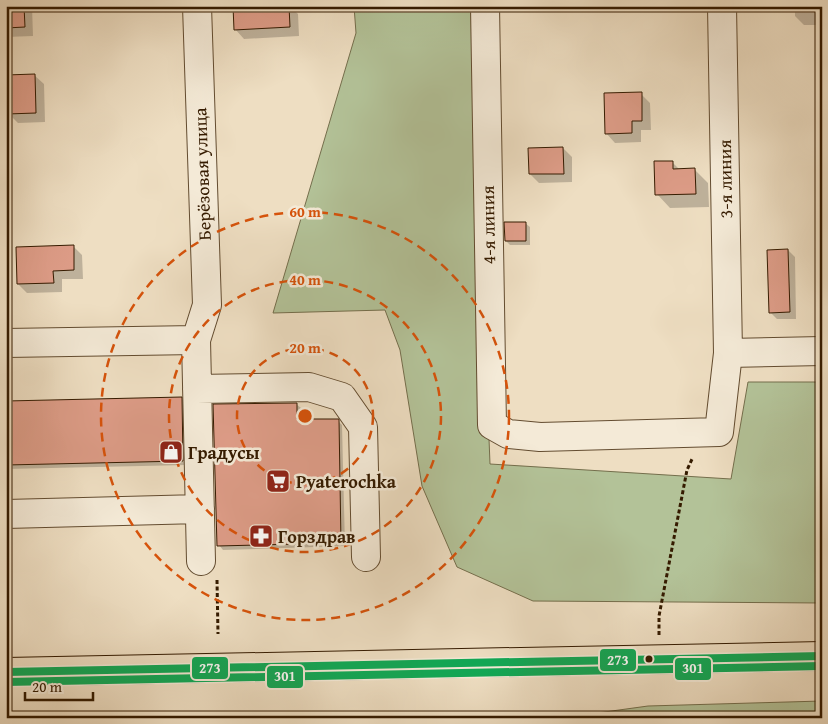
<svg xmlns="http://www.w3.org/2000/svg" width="828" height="724" viewBox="0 0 828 724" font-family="'Gentium Book Plus',serif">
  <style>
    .green { fill: #b3c298; stroke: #746e4c }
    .shadow { fill: #0003 }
    .building { fill: #dd9c87; stroke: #351b00 }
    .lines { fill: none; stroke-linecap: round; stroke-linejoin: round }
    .minor-casing { stroke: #634c30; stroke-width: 30 }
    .major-casing { stroke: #351b00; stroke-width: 30 }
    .path { stroke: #351b00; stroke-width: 3; stroke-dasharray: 4 2.5; stroke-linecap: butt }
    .minor { stroke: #f4ead7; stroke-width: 28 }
    .major { stroke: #eedec2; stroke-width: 28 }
    .bus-1-casing { stroke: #f4ead7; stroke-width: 11 }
    .bus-2-casing { stroke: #f4ead7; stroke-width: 11 }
    .bus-1 { stroke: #10a855; stroke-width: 8 }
    .bus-2 { stroke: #10a855; stroke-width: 8 }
    .ring { fill: none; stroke: #d6530b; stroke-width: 2.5; stroke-dasharray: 9 6 }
    .bus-dot { fill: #351b00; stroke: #f4ead7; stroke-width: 2 }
    .labels { text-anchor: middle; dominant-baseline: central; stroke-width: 5; stroke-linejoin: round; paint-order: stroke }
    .street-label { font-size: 18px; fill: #351b00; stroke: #f4ead7 }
    .poi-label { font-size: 18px; font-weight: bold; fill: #351b00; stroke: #f4ead7; text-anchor: start }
    .centre { fill: #d6530b; stroke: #f4ead7; stroke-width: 2.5 }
    .ring-label { font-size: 15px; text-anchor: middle; font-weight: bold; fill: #d6530b; stroke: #f4ead7; stroke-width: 5; stroke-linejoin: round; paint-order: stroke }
    .line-badge { stroke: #f4ead7; stroke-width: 2 }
    .badge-label { font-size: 14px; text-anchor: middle; font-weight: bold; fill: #fff }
  </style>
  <rect width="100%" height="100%" fill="#eedec2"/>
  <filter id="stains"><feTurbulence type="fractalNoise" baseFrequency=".004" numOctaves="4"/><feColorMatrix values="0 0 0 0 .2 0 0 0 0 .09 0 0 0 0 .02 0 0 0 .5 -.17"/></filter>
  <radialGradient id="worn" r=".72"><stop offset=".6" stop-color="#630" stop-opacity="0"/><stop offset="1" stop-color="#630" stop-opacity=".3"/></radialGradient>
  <path class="green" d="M354,6H472L490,464L731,479L748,382H822V603L533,601L457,567L422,486L400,350L385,310L273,313L356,33Z
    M822,701V718H561L648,706Z"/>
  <path class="shadow" d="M6,6H32L33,36L6,37Z
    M263,6H290L298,14L299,36L244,39L235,29Z
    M795,6H822V25H804L795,16Z
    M34,75L44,84L45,122L18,123L9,114Z
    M641,94L650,103L651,130H641V142L615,143L606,133Z
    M563,148L572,157V182L539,183L530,174Z
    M672,162L680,170H695L708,183L709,207L670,208L657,194Z
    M525,223L530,227V245H510L506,241Z
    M73,246L82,255L83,279H62V292L27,293L18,284Z
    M788,250L795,257L796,319H777L770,312Z
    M181,398L186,403L187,465L6,469V402Z
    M296,404L301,408V420L338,421L342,425L345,546L223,550L219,545Z"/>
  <path class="building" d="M6,6H24L25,27L6,28Z
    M233,6H289L290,27L234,30Z
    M35,74L36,113L7,114L6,75Z
    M642,92V121H632V133L605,134L604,93Z
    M563,147L564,174H529L528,148Z
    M654,161H673V169L695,168L696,194L655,195Z
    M504,222H526V241H505Z
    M74,245V270L53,271L54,283L17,284L16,247Z
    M788,249L790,312L769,313L767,250Z
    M182,397L183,461L6,465V401Z
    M297,403V419H339L341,543L217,546L213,404Z"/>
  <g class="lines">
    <g class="minor-casing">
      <path id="minor" d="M197,6L207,305L196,340L201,561
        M485,6L492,425L508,434L540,437L719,432L728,353L722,6
        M6,343L196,340
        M728,353L822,351
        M197,389L309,387L342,397L363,427L366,557
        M6,514L200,509"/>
    </g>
    <g class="major-casing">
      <path id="major" d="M6,672L822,656"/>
    </g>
    <path class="path" d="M217,580L218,634
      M659,635V616L687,470L693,457"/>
    <use href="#minor" class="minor"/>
    <use href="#major" class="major"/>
    <g class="bus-1-casing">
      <path id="bus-1" d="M6,672L822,656"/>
    </g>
    <g class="bus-2-casing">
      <path id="bus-2" d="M6,682L822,666"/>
    </g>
    <use href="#bus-1" class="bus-1"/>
    <use href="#bus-2" class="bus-2"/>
  </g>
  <g class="ring">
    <circle cx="305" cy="416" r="68"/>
    <circle cx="305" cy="416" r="136"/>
    <circle cx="305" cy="416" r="204"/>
  </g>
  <defs>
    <g id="shop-square" transform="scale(1.25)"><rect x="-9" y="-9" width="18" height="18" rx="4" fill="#8f2418" stroke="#f4ead7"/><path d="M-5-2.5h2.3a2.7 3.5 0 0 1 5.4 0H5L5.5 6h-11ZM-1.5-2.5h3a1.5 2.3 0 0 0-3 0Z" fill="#fff"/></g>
    <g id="supermarket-square" transform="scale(1.25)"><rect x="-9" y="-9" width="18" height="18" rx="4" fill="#8f2418" stroke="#f4ead7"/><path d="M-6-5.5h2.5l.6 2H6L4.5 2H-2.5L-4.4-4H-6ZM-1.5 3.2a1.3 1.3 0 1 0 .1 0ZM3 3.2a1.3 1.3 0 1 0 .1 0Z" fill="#fff"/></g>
    <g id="pharmacy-square" transform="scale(1.25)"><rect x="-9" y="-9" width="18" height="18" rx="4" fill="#8f2418" stroke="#f4ead7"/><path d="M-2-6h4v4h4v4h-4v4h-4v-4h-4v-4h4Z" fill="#fff"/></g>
  </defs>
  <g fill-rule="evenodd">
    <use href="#shop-square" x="171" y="452"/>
    <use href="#supermarket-square" x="278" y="481"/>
    <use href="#pharmacy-square" x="261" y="536"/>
  </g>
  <circle class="bus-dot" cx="649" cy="659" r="4.5"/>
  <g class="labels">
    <g class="street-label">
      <text transform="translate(202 174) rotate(-92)">Берёзовая улица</text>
      <text transform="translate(725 179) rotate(-91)">3-я линия</text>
      <text transform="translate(488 225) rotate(-91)">4-я линия</text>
    </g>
    <g class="poi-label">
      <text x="188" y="452">Градусы</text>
      <text x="296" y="481">Pyaterochka</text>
      <text x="278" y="536">Горздрав</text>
    </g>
  </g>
  <circle cx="305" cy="416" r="8" class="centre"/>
  <g class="ring-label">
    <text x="305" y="217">60 m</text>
    <text x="305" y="285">40 m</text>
    <text x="305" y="353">20 m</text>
  </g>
  <g class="line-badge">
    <rect x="599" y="648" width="38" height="24" rx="5" fill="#10a855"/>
    <rect x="191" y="656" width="38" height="24" rx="5" fill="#10a855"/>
    <rect x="674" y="657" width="38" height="24" rx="5" fill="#10a855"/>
    <rect x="266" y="665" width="38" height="24" rx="5" fill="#10a855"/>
  </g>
  <g class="badge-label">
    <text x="618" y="665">273</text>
    <text x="210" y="673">273</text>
    <text x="693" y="673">301</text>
    <text x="285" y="681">301</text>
  </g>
  <rect width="828" height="724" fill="none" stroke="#eedec2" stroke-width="25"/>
  <rect x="8" y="8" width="813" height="709" fill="none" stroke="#351b00" stroke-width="2.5"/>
  <rect x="12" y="12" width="803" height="699" fill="none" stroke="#351b00"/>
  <path d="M25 692v8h68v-8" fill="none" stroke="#351b00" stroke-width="2.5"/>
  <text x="32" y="692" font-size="15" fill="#351b00" stroke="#f4ead7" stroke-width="4" paint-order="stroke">20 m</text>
  <rect width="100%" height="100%" filter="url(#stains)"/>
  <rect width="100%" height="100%" fill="url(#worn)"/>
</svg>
